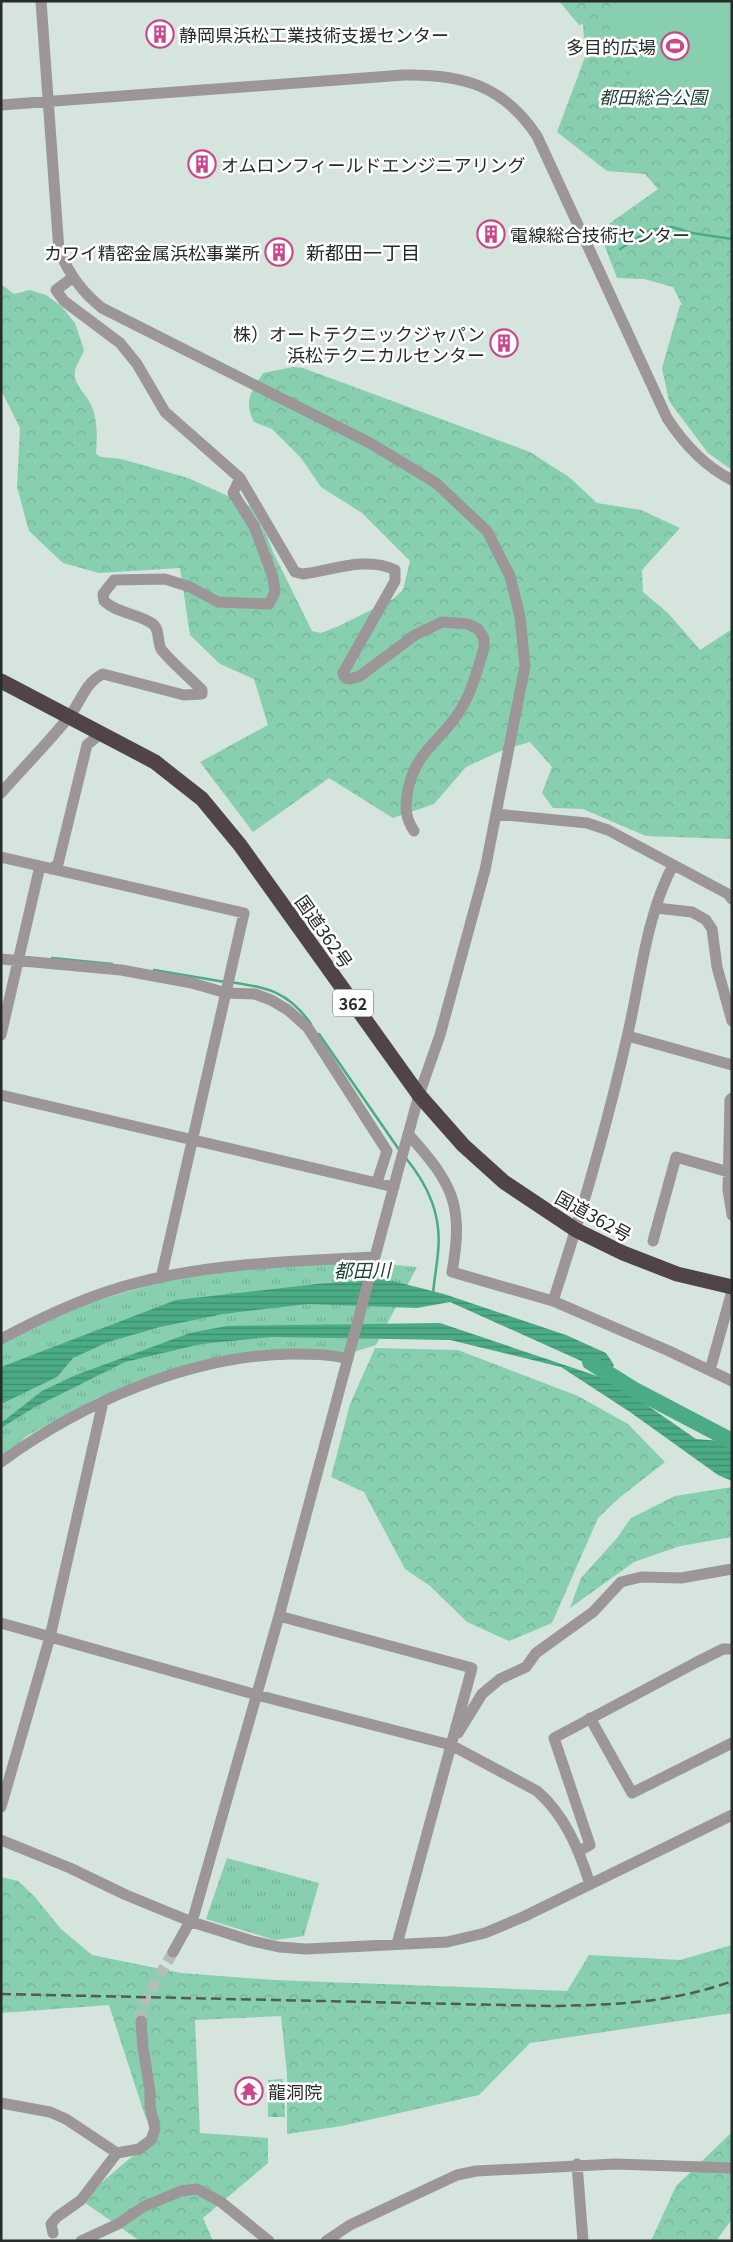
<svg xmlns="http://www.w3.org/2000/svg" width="733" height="2242" viewBox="0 0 733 2242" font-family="Georgia,'Noto Sans JP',serif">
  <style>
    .grass { fill: url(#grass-tufts) }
    .forest { fill: url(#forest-crowns) }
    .cemetery { fill: url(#cemetery-stones) }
    .pitch { fill: #87cfae }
    .water { fill: url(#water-rules) }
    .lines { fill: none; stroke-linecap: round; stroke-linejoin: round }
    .stream { stroke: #4aab84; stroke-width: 2.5 }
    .river { stroke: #4aab84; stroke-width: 16 }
    .minor-tunnel { stroke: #b2bfb9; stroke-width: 11; stroke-dasharray: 11 5.5; stroke-linecap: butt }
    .minor { stroke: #9c9698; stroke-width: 11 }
    .highway { stroke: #504449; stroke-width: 15 }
    .rail { stroke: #535b57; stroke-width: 2.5; stroke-dasharray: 10 5; stroke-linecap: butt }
    .labels { text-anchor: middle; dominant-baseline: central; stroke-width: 5; stroke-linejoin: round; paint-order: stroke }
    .shield { fill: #fff; stroke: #676b69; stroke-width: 1 }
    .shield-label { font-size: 16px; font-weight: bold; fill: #262c29 }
    .poi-label { font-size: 18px; fill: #262c29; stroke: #fff; text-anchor: start }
    .park-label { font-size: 18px; font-style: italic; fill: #1d4635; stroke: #fff }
    .street-label { font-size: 18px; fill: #262c29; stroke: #fff }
    .neighbourhood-label { font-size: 19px; fill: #202c26; stroke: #fff }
    .water-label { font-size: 19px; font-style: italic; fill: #1d4736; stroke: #fff }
  </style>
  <defs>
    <pattern id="grass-tufts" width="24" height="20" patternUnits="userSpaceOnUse" patternTransform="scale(1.25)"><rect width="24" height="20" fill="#87cfae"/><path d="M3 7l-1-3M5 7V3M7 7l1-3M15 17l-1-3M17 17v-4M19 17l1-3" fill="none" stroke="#74b296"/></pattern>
    <pattern id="forest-crowns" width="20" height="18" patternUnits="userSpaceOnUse" patternTransform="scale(1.25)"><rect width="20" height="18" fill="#87cfae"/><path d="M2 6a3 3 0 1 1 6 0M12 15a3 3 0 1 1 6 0" fill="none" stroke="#74b296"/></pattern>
    <pattern id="cemetery-stones" width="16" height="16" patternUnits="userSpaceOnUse" patternTransform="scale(1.25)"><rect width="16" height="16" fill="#87cfae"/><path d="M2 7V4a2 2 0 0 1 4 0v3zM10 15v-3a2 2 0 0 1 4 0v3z" fill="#74b296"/></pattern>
    <pattern id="water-rules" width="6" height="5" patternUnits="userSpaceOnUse" patternTransform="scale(1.25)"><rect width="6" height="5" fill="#4aab84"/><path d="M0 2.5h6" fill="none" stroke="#3d8b6c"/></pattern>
  </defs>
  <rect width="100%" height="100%" fill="#d5e4dd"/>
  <path class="grass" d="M363,1262L417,1267L376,1345L350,1353L217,1360L99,1397L27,1436L1,1459V1344L83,1305L173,1278L285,1265Z
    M227,1858L319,1883L304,1936L275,1940L206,1919Z"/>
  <path class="forest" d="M559,1H732V470L708,453L669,401L662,368L680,305H682L673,287L644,279L617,278L599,231L658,189L645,174L607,171L557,132L585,57L583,24L579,25Z
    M1,284L14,294L30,290L46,295L62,307L75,323L84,350C82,357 75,366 75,372C73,385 88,395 92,407C98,422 97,438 96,454L101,457L121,459L188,478L250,506L267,536L273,552L312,631L321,633L339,626L393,599L403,590L410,561L362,513L321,487L301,458L272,429L254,422C243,401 252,391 263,373L293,367L303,368L530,452L569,477L597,503L641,510L680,528L642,570L643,592L668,613L700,650L732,629V839L646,836L583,809L553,808L542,793L552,767L530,742L503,750L466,767L434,804L393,818L329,778L253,832L200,762L268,725L254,679L220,664L190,635L180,568L99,573L63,563L29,531L17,487L20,428L1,390Z
    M375,1348L458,1350L578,1396L628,1424L665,1462L619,1498L598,1518L552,1623L509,1641L467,1622L430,1586L405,1569L364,1492L331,1477L350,1404Z
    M732,1487V1537L680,1546L634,1562L570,1608L581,1578L617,1538L631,1518L675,1496Z
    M1,1877L18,1881L34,1896L61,1929L92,1955L181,1973L274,1980L567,1991L589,1955L680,1960L732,1945V2013L530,2043L479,2095L342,2126L287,2134V2074L281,2016L195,2020L200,2133L268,2138V2163L203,2218L213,2241H140L81,2200L129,2159L157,2140L145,2116L109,2005L1,2013Z
    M732,2132V2219L716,2241H651L676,2186Z"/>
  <path class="cemetery" d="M283,2079L285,2117H268V2080Z"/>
  <path class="pitch" d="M616,1H732V101C693,105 655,105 630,71C626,66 621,61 619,55C613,38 615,19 616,1Z"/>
  <path class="water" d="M385,1279L444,1294L566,1335L606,1353L614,1365L608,1373L450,1302L417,1308L308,1304L223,1314L160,1327L108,1342L73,1358L57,1377L1,1404V1367L176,1300L317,1284Z
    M440,1323L612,1381L696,1439L732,1442V1481L718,1475L630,1412L561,1367L450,1340L272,1337L201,1344L125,1362L35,1407L1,1428V1423L42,1391L76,1375L190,1333L227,1326Z"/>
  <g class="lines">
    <path class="stream" d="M620,249L650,230L672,227L692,233L732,239
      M52,958L112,964
      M154,970L225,982
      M231,982C268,988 288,991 311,1024
      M319,1034L400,1151
      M405,1157C428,1185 442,1215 438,1252C437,1266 434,1280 433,1294"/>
    <path class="river" d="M590,1362L633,1389L732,1441"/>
    <path class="minor-tunnel" d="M141,2021V2008L173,1952"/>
    <path class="minor" d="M41,1L59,251C70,275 82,292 102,308L370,443L436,483L487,531L510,576L520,617L525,666L485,870L440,1035L419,1095L399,1167L279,1616L192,1922L188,1925L173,1952
      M1,105L404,75C462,74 503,85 537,136L667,418C684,444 704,466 732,480
      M72,278L56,290L64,301L120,343L137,364L165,412L240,478L295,572L303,574C332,570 368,556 395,570V581L343,673L345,678L350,679L360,676L415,635L442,622L468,624L478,629L484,638V648C478,668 472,691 461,709C441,743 414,750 407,795C405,809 406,819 414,831
      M1,793C23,768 47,744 68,718C81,703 84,683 103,674L184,695L202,694V690C192,680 168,659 161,649C157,641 160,630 153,624C138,613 118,614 104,601L103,594L114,580L165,579L190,587L218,602L269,604L275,592L273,577L254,526L233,493L240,478
      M496,814L587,823L608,830L728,894L732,899
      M1,857L244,913L161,1278
      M51,869L58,864L87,745L102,732
      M656,908L692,912L706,920L712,929L717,967L732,1021
      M1,959L121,970L192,983L226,993L255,994L271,1000L288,1010L308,1028L387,1151L377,1182
      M1,1035L40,866
      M628,1036L732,1065
      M1,1095L394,1187
      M732,1098L730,1100L728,1190L732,1215
      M409,1135C453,1184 464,1205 452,1272L553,1301L669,1351L732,1381
      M653,1241L676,1157L732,1173
      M553,1301C581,1215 607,1126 627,1037C641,979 645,919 673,865
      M1,1339C35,1321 70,1304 106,1292C191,1263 285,1262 374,1257
      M710,1370L732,1291
      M1,1462C82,1403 190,1355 292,1354C310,1354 330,1354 348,1359
      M279,1616L472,1668L397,1944
      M1,1623L257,1695L451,1745L537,1791C565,1815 579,1850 590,1884
      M590,1718L632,1793L732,1743
      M458,1733L482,1694L500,1679L526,1667L536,1653L593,1612L621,1582L641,1577L681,1578L732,1569
      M1,1807L50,1637L103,1402
      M1,1840L70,1868L126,1895L192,1922L252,1941L279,1947L306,1949L447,1942L485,1933L523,1917L732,1815
      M579,1851L590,1845L554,1738L695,1663L723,1649H732
      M1,2103L50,2112L66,2119L117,2153L139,2149L151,2140L155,2129L150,2106V2091L143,2047L141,2021
      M577,2164L583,2241
      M53,2233L51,2224L57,2217L81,2200L117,2153
      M81,2241L118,2224L143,2207L181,2191L197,2189L221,2202L269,2241
      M326,2241L350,2225L457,2175L476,2171L615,2164L732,2168"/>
    <path class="highway" d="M1,681L155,762L202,799L240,845L419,1095L463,1145L504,1182L576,1230L623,1253L677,1274L732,1287"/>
    <path class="rail" d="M1,1994L550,2006C611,2005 673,2003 732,1981"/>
  </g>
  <defs>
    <g id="building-ring" transform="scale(1.4375)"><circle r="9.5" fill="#fff" stroke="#ca468b" stroke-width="1.5"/><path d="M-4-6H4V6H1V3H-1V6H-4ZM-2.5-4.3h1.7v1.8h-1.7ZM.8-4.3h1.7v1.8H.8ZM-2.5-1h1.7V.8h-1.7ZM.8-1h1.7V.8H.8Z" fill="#ca468b"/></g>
    <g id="stadium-ring" transform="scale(1.4375)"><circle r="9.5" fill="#fff" stroke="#ca468b" stroke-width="1.5"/><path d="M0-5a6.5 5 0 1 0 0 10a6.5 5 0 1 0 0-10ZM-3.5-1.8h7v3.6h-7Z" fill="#ca468b"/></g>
    <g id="temple-ring" transform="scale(1.4375)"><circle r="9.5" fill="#fff" stroke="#ca468b" stroke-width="1.5"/><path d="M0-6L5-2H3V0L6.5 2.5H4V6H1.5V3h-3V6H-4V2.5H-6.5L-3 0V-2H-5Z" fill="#ca468b"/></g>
  </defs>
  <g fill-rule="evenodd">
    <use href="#building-ring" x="160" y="34"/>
    <use href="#stadium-ring" x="675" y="46"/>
    <use href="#building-ring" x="202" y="164"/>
    <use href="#building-ring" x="491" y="234"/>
    <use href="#building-ring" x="279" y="252"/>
    <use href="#building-ring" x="504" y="343"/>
    <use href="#temple-ring" x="249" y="2091"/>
  </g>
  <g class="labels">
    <rect class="shield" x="333" y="989.5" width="40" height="27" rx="4"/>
    <g class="shield-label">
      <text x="353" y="1003">362</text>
    </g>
    <g class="poi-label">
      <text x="179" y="34">静岡県浜松工業技術支援センター</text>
      <text x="656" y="46" text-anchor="end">多目的広場</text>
      <text x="221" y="164">オムロンフィールドエンジニアリング</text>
      <text x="510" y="234">電線総合技術センター</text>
      <text x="260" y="252" text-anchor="end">カワイ精密金属浜松事業所</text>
      <text x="485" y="333" text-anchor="end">株）オートテクニックジャパン<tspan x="485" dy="21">浜松テクニカルセンター</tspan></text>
      <text x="268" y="2091">龍洞院</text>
    </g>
    <g class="park-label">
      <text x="653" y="96">都田総合公園</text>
    </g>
    <g class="street-label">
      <text transform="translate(325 931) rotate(55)">国道362号</text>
      <text transform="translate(594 1215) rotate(29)">国道362号</text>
    </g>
    <g class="neighbourhood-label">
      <text x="363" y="251">新都田一丁目</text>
    </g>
    <g class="water-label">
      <text transform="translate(362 1269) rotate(-1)">都田川</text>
    </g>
  </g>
  <rect width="733" height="2242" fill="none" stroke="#262c29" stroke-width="5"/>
</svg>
